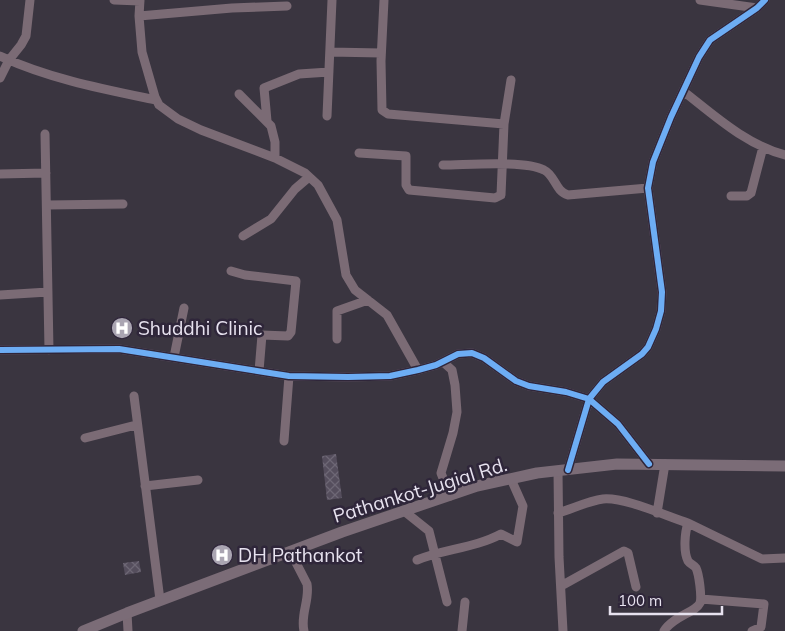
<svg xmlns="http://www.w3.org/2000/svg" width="785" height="631" viewBox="0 0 785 631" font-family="Mulish,sans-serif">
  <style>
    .building { fill: url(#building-cross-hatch) }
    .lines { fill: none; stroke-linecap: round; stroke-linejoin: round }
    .minor { stroke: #7b6b75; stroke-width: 9 }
    .major { stroke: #7b6c77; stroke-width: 11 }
    .cycleway-casing { stroke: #2f263a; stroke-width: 9 }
    .cycleway { stroke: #6dadf4; stroke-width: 6 }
    .labels { text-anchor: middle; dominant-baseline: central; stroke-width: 5; stroke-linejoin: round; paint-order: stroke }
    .poi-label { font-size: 19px; fill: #e7e2ef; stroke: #2f263a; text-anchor: start }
    .street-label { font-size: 19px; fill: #e7e2ef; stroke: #2f263a }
  </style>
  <defs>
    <pattern id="building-cross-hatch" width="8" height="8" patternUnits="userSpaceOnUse" patternTransform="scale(1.25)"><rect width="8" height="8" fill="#554e5d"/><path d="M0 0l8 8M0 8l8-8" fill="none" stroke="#6d6775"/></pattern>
  </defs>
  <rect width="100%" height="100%" fill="#3a3540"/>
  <path class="building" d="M336,454L342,498L327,500L322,456Z
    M139,561L141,572L125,575L123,563Z"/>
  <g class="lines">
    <path class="minor" d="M114,0L140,1
      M140,0L139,16L142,52L155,97L159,105L178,119L201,130L275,158L305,173L318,185L337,220L346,275L355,290L387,315L418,370
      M700,0L757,8
      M139,16L232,8L287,6
      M330,52L381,53
      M0,56C50,79 103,89 156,100
      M0,78L9,60L21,45L26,36L30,0
      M683,91C715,116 745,144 785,155
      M239,94L271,126L275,142V158
      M327,116L332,0
      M267,121L264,88L299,74L329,72
      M504,124L511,80
      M45,134L49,350
      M359,153L406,156V185L409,190L495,198L501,195L504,124L388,114L382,110L381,61L384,0
      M443,165C467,165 525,160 544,170C555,175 555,191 568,195L648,188
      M0,174L46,173
      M731,196H747L751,193L763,147
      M47,205L123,204
      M243,236L271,219L295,189L309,177
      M231,271L245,275L296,281L291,332L288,336L262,335L259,371
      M0,295L48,292
      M337,339V311L368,300
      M0,350L119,349L289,376L348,377L390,376L418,370L436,365L458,354L472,353L484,358L516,381L529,386L566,392L589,399L618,424L649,464
      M174,357L184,308
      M443,362L452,370L455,385L457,412L453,433L441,473L450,496
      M134,396L160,600
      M85,438L136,425
      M284,441L289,376
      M568,470L589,399L603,382L642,354L648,347L656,329L661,311L662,292L648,188L653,162L671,117L699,57L710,40L757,8L765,0
      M558,471L559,557L563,631
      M145,486L198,480
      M404,511L429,531L447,602
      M558,513C572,509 588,501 603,499C625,497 666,516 688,523C685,532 683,551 688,561C690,564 694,565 696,568C699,574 702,597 700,603C696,612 672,617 664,631
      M657,513L665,464
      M688,523L762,559L785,558
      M290,551L307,584C310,600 300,615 304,631
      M417,560C444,549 475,548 501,534L517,542L523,506L511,479
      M561,586L624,551L628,553L636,587
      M701,599L764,604L761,627L752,631
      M127,613L128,631
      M462,631L465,602"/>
    <path class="major" d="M83,631L127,613L342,532L477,486L537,473L617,464L785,466"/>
    <g class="cycleway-casing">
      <path id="cycleway" d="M0,350L119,349L289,376L348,377L390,376L418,370L436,365L458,354L472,353L484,358L516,381L529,386L566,392L589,399L618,424L649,464
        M568,470L589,399L603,382L642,354L648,347L656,329L661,311L662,292L648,188L653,162L671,117L699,57L710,40L757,8L765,0"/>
    </g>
    <use href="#cycleway" class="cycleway"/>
  </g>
  <defs>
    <g id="hospital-disc" transform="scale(1.125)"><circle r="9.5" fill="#aaa5b2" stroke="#2f263a"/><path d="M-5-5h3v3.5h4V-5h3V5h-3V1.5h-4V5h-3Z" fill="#fff"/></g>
  </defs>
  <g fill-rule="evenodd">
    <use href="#hospital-disc" x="122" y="328"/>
    <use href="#hospital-disc" x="222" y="555"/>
  </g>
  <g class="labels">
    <g class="poi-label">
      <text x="138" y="328">Shuddhi Clinic</text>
      <text x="238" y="555">DH Pathankot</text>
    </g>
    <g class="street-label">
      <text transform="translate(420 490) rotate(-17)">Pathankot-Jugial Rd.</text>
    </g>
  </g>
  <path d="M610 606v8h112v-8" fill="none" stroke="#e7e2ef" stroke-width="2.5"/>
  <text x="618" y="606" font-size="15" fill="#e7e2ef" stroke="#2f263a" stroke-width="4" paint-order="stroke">100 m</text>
</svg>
